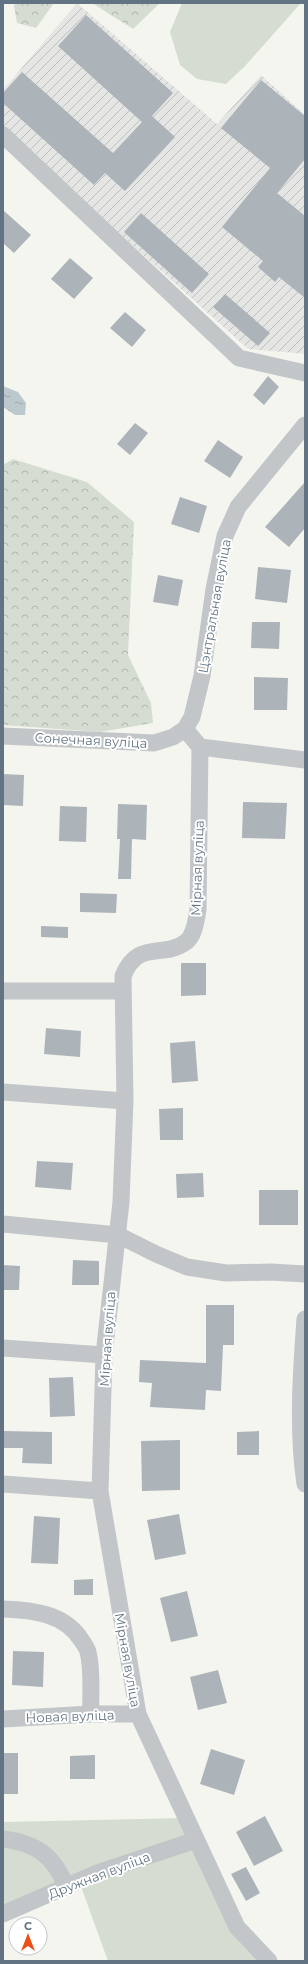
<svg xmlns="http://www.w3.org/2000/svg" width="308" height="1964" viewBox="0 0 308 1964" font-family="Montserrat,sans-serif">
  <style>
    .industrial { fill: url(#industrial-furrows) }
    .green { fill: #d5dcd1 }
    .forest { fill: url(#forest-crowns) }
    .water { fill: url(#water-ripples) }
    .building { fill: #acb4b9 }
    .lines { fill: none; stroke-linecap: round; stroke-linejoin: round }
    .minor { stroke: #c2c6c9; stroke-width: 17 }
    .labels { text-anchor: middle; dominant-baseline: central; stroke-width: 4; stroke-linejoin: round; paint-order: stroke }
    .street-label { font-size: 13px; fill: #627483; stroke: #fff }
  </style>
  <defs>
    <pattern id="industrial-furrows" width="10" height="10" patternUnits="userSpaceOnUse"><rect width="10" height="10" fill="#e5e6e4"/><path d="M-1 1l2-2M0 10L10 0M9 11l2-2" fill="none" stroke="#bdbfbe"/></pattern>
    <pattern id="forest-crowns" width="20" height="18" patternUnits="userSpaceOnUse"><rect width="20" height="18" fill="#d5dcd1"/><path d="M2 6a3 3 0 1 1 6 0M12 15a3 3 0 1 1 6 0" fill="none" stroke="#b0b7af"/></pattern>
    <pattern id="water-ripples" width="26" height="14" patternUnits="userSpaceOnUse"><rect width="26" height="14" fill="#bcc8cd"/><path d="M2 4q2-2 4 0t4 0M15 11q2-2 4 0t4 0" fill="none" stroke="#9ca7ac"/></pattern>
  </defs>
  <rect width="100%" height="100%" fill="#f5f5f0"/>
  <path class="industrial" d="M77,3L217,124L261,75L305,115V354L248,349L3,129V90Z"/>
  <path class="green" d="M182,3H301L245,66L226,84L197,79L180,65L170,32Z
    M186,1818L237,1927L269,1961H108L79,1881L3,1914V1822Z"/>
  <path class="forest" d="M16,3H54L36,28L17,23L14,6Z
    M92,3H160L133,29Z
    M13,459L87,482L134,522L128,655L151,703L153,723L100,732L3,725V465Z"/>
  <path class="water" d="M3,386L18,392L26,403L25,415H15L3,407Z"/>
  <path class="building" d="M86,15L173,93L152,116L175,137L125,191L105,173L94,185L3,103V93L22,72L113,153L142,122L58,46Z
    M261,80L305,116V159L277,193L305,216V298L279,277L275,282L258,267L263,261L222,227L270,168L221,128Z
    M3,210L31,235L14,253L3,243Z
    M141,213L209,274L192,293L124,232Z
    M70,258L93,278L74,299L51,279Z
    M225,294L270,333L258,346L213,307Z
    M125,312L146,330L132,347L110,328Z
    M268,376L279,387L264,405L253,395Z
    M135,423L148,433L130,455L117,444Z
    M218,440L243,457L230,478L204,461Z
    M305,482V528L289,547L265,527Z
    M180,497L207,506L199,533L171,524Z
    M258,567L291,570L287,603L255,599Z
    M158,575L183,580L178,606L153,602Z
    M252,622H280L279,649L251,648Z
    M254,677L288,678L287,710H254Z
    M3,774L24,775L23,806L3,805Z
    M243,802L287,803L285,839L242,838Z
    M118,804L147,805L146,840L132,839L131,879H118L120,839H117Z
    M60,806L87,807L86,842L59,841Z
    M80,893L117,894L116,913L80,912Z
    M41,926L68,927V938L41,937Z
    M181,963H206V995L181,996Z
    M46,1028L81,1031L80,1057L44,1054Z
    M195,1041L198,1081L172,1083L170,1043Z
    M183,1108V1140H160L159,1109Z
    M37,1161L73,1163L71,1190L35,1187Z
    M203,1173L204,1197L177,1198L176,1174Z
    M259,1190H298V1225H259Z
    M73,1260L99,1261V1285H72Z
    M3,1265L20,1266L19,1290H3Z
    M206,1305H234V1345H223L221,1391L206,1390L205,1410L150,1407L152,1383L139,1382L140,1360L206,1363Z
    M73,1377L75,1416L50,1417L49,1378Z
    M3,1431L52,1432V1464L22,1463L23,1448H3Z
    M259,1431V1455H237V1432Z
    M180,1440V1490L142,1491L141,1441Z
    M179,1514L186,1554L155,1560L147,1520Z
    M34,1516L60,1518L58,1564L31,1563Z
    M93,1579V1595H74V1580Z
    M187,1591L198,1636L171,1642L160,1598Z
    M13,1651L44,1652L43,1687L12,1685Z
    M218,1670L227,1703L198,1710L190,1677Z
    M211,1749L245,1760L234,1795L200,1784Z
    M3,1753H18V1794H3Z
    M95,1755V1779H70V1756Z
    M265,1816L283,1851L254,1866L236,1832Z
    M246,1867L260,1893L246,1901L231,1874Z"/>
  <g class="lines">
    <path class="minor" d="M3,135L239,358L305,373
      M185,729L200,747L198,910C196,920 195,935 186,942C163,959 138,939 123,976L125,1101L121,1202L104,1355L100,1491L138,1714L237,1927L269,1961
      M3,736L154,743L173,737L185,729L192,717L202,676L214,589L225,536L238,507L305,425
      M200,747L305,760
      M3,991H122
      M3,1092L125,1101
      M3,1224L118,1235L156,1254L187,1267L226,1273L271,1272L305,1274
      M305,1319C301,1373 297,1430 305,1484
      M3,1348L104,1355
      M3,1484L100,1491
      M3,1609C32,1610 65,1613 82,1641C84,1644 87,1648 88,1652C93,1671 90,1694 91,1714
      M3,1719L91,1714H138
      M3,1839C36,1843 53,1855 66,1886
      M3,1914L97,1873L196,1840"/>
  </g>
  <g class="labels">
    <g class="street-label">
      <text transform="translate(214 606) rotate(-80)">Цэнтральная вуліца</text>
      <text transform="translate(91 740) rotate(3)">Сонечная вуліца</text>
      <text transform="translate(197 868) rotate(-88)">Мірная вуліца</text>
      <text transform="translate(107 1339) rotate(-86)">Мірная вуліца</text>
      <text transform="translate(128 1660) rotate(80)">Мірная вуліца</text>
      <text transform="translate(70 1716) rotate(-2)">Новая вуліца</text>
      <text transform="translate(99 1875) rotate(-21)">Дружная вуліца</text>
    </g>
  </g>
  <rect width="308" height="1964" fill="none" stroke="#627483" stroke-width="8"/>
  <g transform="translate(28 1936)"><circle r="19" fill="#ffffff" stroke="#c0c7cd"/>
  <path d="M0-3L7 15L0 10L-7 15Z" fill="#ec5019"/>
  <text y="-6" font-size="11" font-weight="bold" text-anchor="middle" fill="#627483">С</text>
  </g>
</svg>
